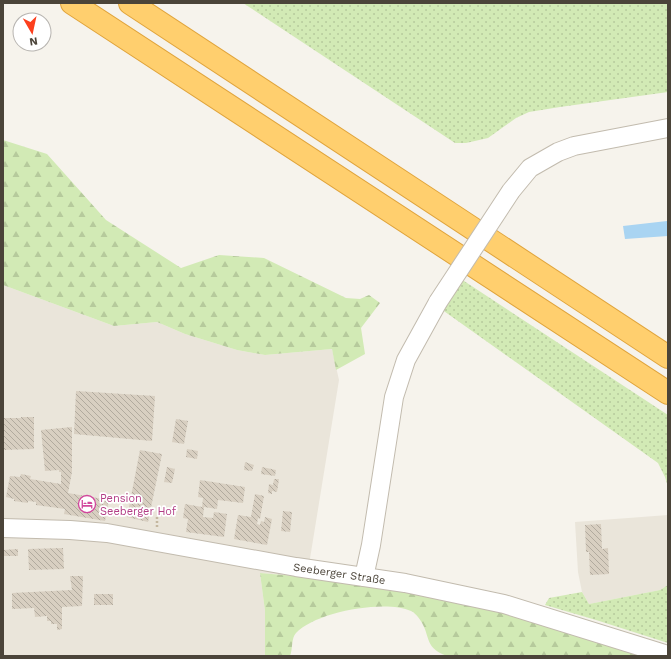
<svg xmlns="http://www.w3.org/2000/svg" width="671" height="659" viewBox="0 0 671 659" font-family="'Work Sans',sans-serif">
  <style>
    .residential { fill: #eae5da }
    .grass { fill: url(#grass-dots) }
    .forest { fill: url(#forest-firs) }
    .water { fill: #a9d4f2 }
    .building { fill: url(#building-back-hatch) }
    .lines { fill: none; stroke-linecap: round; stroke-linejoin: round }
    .minor-casing { stroke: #c2bbae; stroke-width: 20 }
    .highway-casing { stroke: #e0a43c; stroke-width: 24 }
    .path { stroke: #c4b79f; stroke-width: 2.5; stroke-dasharray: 2 2; stroke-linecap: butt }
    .minor { stroke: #fff; stroke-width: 18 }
    .highway { stroke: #ffcf6e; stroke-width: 22 }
    .minor-bridge-casing { stroke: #c2bbae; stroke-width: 20; stroke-linecap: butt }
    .minor-bridge { stroke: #fff; stroke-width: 18 }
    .labels { text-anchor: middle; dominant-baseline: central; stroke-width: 3.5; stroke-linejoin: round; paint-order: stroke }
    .hotel-label { font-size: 11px; fill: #b23c85; stroke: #fff; text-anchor: start }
    .street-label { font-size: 11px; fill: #4b4439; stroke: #fff }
  </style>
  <defs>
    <pattern id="grass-dots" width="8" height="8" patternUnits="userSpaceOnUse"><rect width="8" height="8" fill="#d2eab5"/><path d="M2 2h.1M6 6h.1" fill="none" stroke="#b6ca9c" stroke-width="1.8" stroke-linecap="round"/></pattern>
    <pattern id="forest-firs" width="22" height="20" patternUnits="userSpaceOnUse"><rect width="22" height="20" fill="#d2eab5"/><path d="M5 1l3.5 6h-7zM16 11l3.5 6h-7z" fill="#b6ca9c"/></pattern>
    <pattern id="building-back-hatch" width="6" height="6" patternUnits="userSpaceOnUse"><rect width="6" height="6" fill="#d8cfc1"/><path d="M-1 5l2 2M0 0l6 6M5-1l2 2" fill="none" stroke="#b1aa9e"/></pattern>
  </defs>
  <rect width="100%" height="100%" fill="#f6f3ec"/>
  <path class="residential" d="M3,285L114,326L157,322L185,334L237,350L265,355L332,349L339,380L307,577L260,573L265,611V656H3Z
    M668,515V585L660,590L589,604L582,592L578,572L575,522Z"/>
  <path class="grass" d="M243,3H668V92L560,107L529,112L516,118L488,138L466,143H455Z
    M461,279L668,415V487L665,477L658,463L441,309Z
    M668,585V643L596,620L545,605L549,598L582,592L589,604L660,590Z"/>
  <path class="forest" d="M3,140L47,154L106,220L181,268L219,255L264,258L346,298L360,299L369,295L380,303L361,328L365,354L336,370L332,349L265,355L237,350L185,334L157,322L114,326L3,285Z
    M260,573L307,577L378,586L495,609L646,656H447C422,647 432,634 418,617C416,615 414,612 411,611C385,599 315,612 296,633C291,638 293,649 290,656H265V611Z"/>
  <path class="water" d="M668,215V236L625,239L623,226L667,221Z"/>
  <path class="building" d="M76,391L155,396L152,441L74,434Z
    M21,417H34V449L3,450V418H21Z
    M176,419L188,421L184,444L172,442Z
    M72,427V472L68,493L109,500L105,521L64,514L65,509L36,505V502L28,501V503L14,501V499L6,497L10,476L20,477L21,474L31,476L30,479L61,484V472H59V470L45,471L41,430Z
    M187,449L198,451L197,459L186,457Z
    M140,450L162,454L148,522L127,517Z
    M245,462L254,465L252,471L244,470Z
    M167,467L175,469L172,483L164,482Z
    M262,467L276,470L275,476L261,474Z
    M274,479H279L277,492L272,491V494L268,493L269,484L273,485Z
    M200,480L245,487L243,503L218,500L217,509L204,507L203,517L213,518L214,512L227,514L224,537L186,532L188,519L183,518L185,504L202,507L203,498L198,497Z
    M255,494L264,496L260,519L258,518L257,524L260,525L261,521L264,522L265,517L272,519L267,545L234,539L238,515L251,517Z
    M283,511L292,512L290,532L281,531Z
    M601,524L602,549L608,548L609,574L590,575L589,552H586L585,525Z
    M63,548L64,569L29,570L28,549Z
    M18,549V556H3V550Z
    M70,576H83L82,606L62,607V629L57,630V624H51V621H47V616L35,617L34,608L12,609V593L72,590Z
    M94,594H113V605H94Z"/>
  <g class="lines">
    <g class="minor-casing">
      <g id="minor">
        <path d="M511,191L530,168L558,152L574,146L668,128"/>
        <path id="s1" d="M3,528L70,530L107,533L296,567L405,583L504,604L668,655"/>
        <path d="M364,577L371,545L394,397L406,360L438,302"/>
      </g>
    </g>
    <g class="highway-casing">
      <path id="highway" d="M72,3L668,393
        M130,3L668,357"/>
    </g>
    <path class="path" d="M157,527V516"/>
    <use href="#minor" class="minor"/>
    <use href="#highway" class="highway"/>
    <g class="minor-bridge-casing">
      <path id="minor-bridge" d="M438,302L511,191"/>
    </g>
    <use href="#minor-bridge" class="minor-bridge"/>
  </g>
  <defs>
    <g id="hotel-ring" transform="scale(0.9)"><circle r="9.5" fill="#fff" stroke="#d1479c" stroke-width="1.5"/><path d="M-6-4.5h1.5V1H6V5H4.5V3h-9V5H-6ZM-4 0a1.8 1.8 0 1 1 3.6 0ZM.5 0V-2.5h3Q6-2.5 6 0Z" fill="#d1479c"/></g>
  </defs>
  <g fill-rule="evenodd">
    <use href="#hotel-ring" x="87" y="504"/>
  </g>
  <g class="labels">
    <g class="hotel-label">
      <text x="100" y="498">Pension<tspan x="100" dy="13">Seeberger Hof</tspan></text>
    </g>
    <g class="street-label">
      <text stroke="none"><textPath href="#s1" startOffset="340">Seeberger Straße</textPath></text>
    </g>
  </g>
  <rect width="671" height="659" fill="none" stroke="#4b4439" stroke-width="8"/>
  <g transform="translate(32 32) rotate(171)"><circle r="19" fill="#ffffff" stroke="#b7b4b0"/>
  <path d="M0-3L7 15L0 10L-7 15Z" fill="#fc3f1d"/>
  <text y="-6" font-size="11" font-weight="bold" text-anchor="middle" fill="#4b4439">N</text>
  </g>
</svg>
